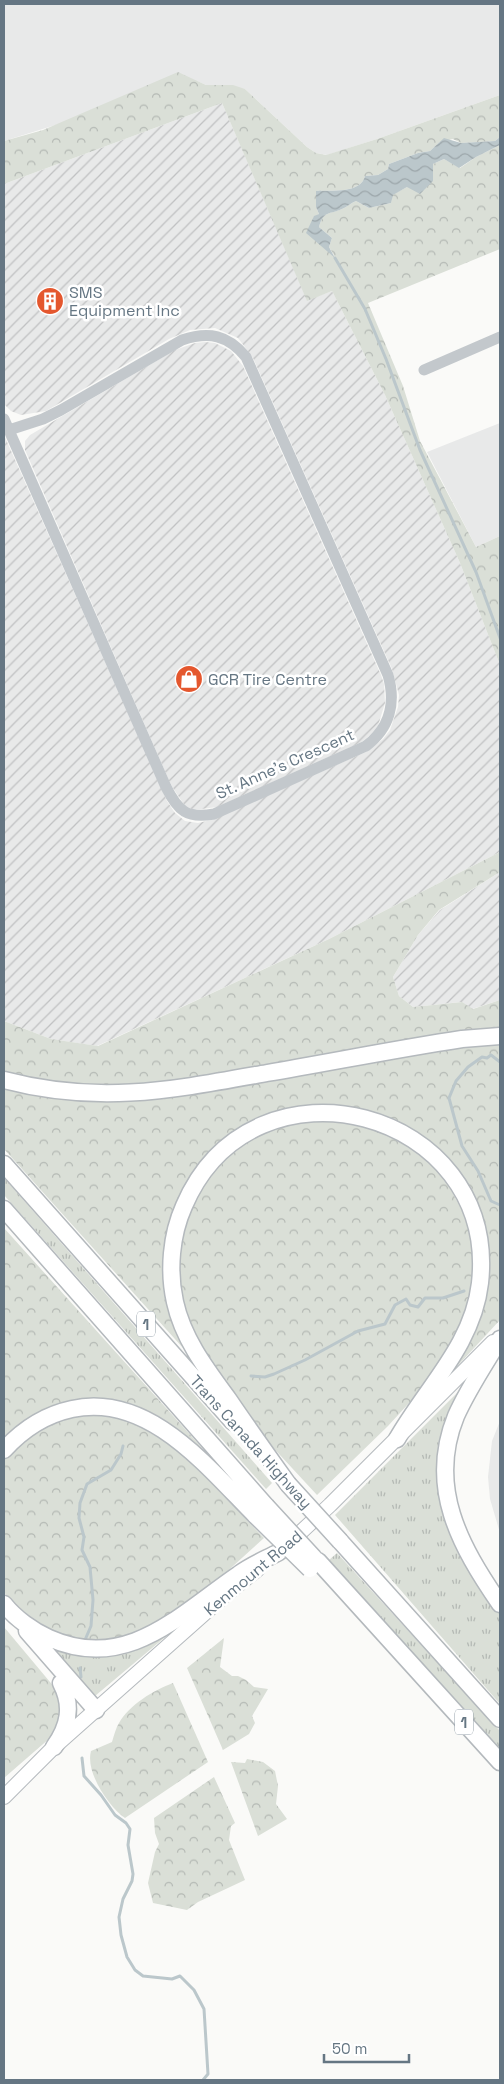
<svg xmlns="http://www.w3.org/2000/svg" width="504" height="2084" viewBox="0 0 504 2084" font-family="'Space Grotesk',sans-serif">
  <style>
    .built { fill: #e8e9e9 }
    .industrial { fill: url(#industrial-furrows) }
    .grass { fill: url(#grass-tufts) }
    .forest { fill: url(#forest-crowns) }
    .water { fill: url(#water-waves) }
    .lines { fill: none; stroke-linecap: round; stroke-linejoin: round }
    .stream { stroke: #bbc7cb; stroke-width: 3 }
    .major-casing { stroke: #b5babe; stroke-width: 16 }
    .highway-casing { stroke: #b4b9bd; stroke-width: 19 }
    .minor { stroke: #c3c8cc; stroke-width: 11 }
    .major { stroke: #fff; stroke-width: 14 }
    .highway { stroke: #fff; stroke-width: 16 }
    .highway-bridge-casing { stroke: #b4b9bd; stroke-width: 19; stroke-linecap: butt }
    .highway-bridge { stroke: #fff; stroke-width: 16 }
    .labels { text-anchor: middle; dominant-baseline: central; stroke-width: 5; stroke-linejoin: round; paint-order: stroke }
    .shield { fill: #fff; stroke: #939fa8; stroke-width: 1 }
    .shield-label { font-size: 15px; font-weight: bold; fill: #657683 }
    .poi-label { font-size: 16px; fill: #657683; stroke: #fff; text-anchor: start }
    .street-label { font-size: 16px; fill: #657683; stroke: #fff }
  </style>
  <defs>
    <pattern id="industrial-furrows" width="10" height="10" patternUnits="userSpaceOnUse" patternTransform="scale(1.25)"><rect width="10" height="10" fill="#e8e9e9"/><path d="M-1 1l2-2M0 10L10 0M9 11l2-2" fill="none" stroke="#c0c1c2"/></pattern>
    <pattern id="grass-tufts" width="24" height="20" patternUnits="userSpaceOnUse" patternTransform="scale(1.25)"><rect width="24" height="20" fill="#dadfd7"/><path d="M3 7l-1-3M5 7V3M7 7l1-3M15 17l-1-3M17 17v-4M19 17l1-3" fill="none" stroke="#b4b9b4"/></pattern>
    <pattern id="forest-crowns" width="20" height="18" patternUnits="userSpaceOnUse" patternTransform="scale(1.25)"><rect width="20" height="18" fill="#dadfd7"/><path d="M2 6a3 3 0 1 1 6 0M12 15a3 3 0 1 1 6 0" fill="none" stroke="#b4b9b4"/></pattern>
    <pattern id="water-waves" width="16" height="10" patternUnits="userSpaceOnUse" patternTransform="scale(1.25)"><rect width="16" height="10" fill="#bbc7cb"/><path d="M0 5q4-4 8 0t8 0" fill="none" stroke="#9ca6aa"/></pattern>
  </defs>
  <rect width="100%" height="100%" fill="#fafaf8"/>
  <path class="built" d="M4,4H500V95L377,139L327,155L316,153L307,147L245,89L206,85L197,81L4,141Z
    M500,423V536L476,547L427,452Z
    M500,1421V1533L490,1499L488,1477L492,1441Z"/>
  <path class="industrial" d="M222,103L307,300L332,291L385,395L460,563L500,665V852L329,939L97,1046L51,1039L4,1021V435L167,801L175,813L185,821L198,823L211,820L366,752L383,739L390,730L398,707L399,695L392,669L253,358L238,338L215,328L190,330L169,339L46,411L21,415L11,411L4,404V184Z
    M205,342L215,343L231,351L243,366L381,675L384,684L385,703L377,729L362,742L217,807L194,810L185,806L171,785L25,450V441L30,435L175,350L195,343Z
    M500,872V1000L472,1009L461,1002L413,1007L399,996L393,977L418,935L440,910Z"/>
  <path class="grass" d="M4,1178L272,1483L266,1489L4,1195Z
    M470,1380L440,1471L500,1611V1704L335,1515Z
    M337,1553L500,1731V1749L329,1560Z
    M170,1633L95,1696L51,1647L154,1640Z"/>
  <path class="forest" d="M178,72L206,85H233L245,89L307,147L316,153L326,155L377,139L500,95V137L495,141L461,143L453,139L440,142L430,151L418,153L389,164L388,169L378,175L365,176C361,194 330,190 316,191V207L319,214L314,217L312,223L321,245L335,257L329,247L332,238L319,227C324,210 328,215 342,209C347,207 351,203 356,201L369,208L391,203L392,195L407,187L433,181V164L444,159L460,168L476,157L500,145V249L368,303L403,386L420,441L476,547L500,536V665L460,563L385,395L332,291L307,301L222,103L4,184V141L43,130Z
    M500,852V872L439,910L418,935L393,977L399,996L413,1007L462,1002L473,1009L500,1000V1030L187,1081L86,1089L4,1074V1021L51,1039L98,1046L329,939Z
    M500,1042V1320L450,1374L487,1283L486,1243L481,1223L410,1130C394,1122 379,1114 361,1110C299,1096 229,1120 194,1175C186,1188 172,1215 171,1231C170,1241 175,1254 176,1264C182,1296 187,1327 192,1358L4,1149V1086L86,1100L446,1046Z
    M346,1119L412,1144L446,1180L469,1224L476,1270L466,1317L432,1378L388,1426L317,1495L254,1427L202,1355L179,1296L180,1234L210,1171L250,1137L299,1120Z
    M4,1228L221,1469L106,1401L4,1441Z
    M96,1413C168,1423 216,1489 264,1538L211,1586L152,1627L111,1641L72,1640L38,1625L13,1604L4,1592V1459L26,1437L61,1419Z
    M4,1627L55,1688L61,1703V1716L50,1738L4,1778Z
    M224,1638L220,1667L232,1676H238L246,1680L254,1687L268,1689L252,1716L255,1723L249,1734L223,1750L187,1668Z
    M173,1683L208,1762L125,1818C109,1807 85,1772 91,1751L112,1742C114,1735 116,1728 119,1723C129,1705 154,1690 173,1683Z
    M247,1759L263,1762L275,1771L278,1786L276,1804L287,1819L258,1836L231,1762L245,1763Z
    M214,1777L235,1823L231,1826L229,1840L245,1880L198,1902L187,1910L153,1903L148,1883L155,1852L159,1844L155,1833L154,1818Z"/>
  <path class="water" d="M500,137V145L476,157L459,168L444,159L433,164V181L420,194L407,187L393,195L391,203L369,208L356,201C351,203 347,207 342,209C329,215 324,210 319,227L332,238L329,247L335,258L306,233L314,216L319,214L316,207V191C330,190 361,194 365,176L378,175L388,169L389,164L418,153L430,151L444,138L461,143L495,141Z"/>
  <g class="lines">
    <path class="stream" d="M335,258L365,309L386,359L420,450L476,572L500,638
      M500,1062L491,1055L487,1058L482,1057L468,1067L456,1081L449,1098L462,1146L478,1171L491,1201L500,1205
      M251,1376L265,1377L274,1374L305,1360L358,1331L385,1324L395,1305L406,1299L410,1305L418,1307L425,1298H443L464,1291
      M85,1640L91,1626L93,1600L90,1567L82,1550L84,1537L79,1518L80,1503L87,1484L111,1470L121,1454L123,1446
      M80,1668L81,1677
      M82,1758L84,1776L101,1795L115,1815L126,1823L130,1829L128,1845L133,1874L132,1881L123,1899L119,1917L121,1935L127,1957L135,1970L143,1976L172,1979L180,1976L194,1990L204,2009L208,2074L203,2080"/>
    <g class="major-casing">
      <path id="major" d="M288,1544L330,1505L493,1342
        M4,1797L54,1747L223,1597L258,1569"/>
    </g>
    <g class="highway-casing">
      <path id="highway" d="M4,1080C99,1105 172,1090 267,1073C332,1062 396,1049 462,1039L500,1036
        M4,1164L233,1422
        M4,1209L266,1506
        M500,1339C485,1364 468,1389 456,1416C427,1487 460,1546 500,1604
        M4,1450C23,1429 44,1415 72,1409C149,1392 208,1468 256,1516
        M288,1484C268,1456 248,1428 229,1400C207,1370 183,1339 175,1302C168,1271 171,1235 184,1206C253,1044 499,1109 480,1283C473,1345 426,1388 397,1439
        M340,1541L500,1719
        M318,1561L500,1762
        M4,1604C15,1618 33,1631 49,1638C127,1673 180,1614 239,1574C251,1565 266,1559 279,1552
        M27,1631L96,1710
        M54,1747C69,1726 73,1706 61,1683"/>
    </g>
    <path class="minor" d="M424,370L500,337
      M4,419L166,787C178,811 187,819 214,814L366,746C390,728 396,703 388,675L246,357C228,335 209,331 182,340L61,410L43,419L9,430"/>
    <use href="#major" class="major"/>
    <use href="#highway" class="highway"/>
    <g class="highway-bridge-casing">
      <path id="highway-bridge" d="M288,1484L340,1541
        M266,1506L314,1558
        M256,1516L310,1569"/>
    </g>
    <use href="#highway-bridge" class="highway-bridge"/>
  </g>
  <defs>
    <g id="building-disc" transform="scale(1.4375)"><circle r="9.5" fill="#e4572e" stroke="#fff"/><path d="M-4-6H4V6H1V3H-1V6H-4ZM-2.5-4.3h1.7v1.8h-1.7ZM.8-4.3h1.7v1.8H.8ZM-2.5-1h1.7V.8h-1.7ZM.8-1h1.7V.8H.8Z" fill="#fff"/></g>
    <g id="shop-disc" transform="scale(1.4375)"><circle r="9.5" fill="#e4572e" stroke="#fff"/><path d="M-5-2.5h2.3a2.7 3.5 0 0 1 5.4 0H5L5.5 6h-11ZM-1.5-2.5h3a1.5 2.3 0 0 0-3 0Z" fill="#fff"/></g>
  </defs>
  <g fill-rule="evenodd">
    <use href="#building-disc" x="50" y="301"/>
    <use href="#shop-disc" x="189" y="679"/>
  </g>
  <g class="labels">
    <g class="shield">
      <rect x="137" y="1311.5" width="18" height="25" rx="4"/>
      <rect x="455" y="1709.5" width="18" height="25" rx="4"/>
    </g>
    <g class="shield-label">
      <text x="146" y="1324">1</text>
      <text x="464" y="1722">1</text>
    </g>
    <g class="poi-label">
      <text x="69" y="292">SMS<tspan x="69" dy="18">Equipment Inc</tspan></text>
      <text x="208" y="679">GCR Tire Centre</text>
    </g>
    <g class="street-label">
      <text transform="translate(285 764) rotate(-24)">St. Anne's Crescent</text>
      <text transform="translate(251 1442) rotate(48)">Trans Canada Highway</text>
      <text transform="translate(253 1573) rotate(-40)">Kenmount Road</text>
    </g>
  </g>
  <rect width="504" height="2084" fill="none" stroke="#657683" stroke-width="10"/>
  <path d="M324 2054v8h85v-8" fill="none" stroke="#657683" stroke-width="2.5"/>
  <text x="332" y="2054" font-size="15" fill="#657683" stroke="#ffffff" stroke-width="4" paint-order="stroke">50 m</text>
</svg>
